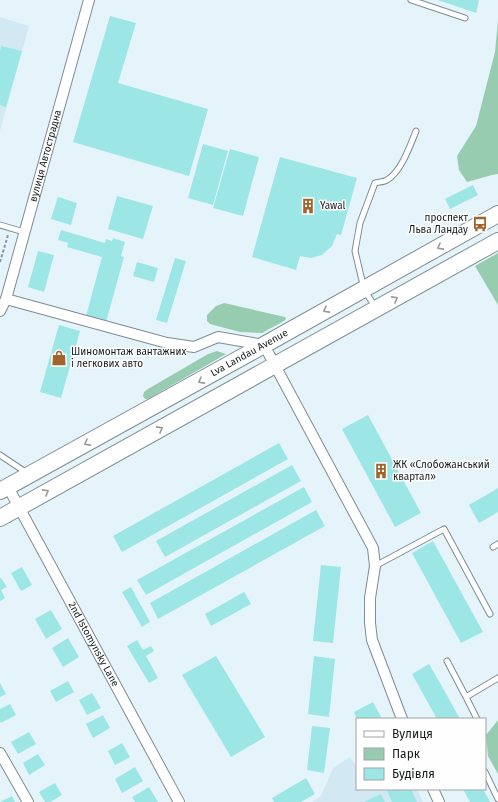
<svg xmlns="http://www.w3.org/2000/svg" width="498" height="802" viewBox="0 0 498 802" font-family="'Fira Sans',sans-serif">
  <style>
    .built { fill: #d2e9f4 }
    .green { fill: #98ccb0 }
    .building { fill: #9ce6e5 }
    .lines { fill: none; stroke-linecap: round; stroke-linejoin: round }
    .lane-casing { stroke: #7f8c93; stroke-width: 7 }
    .street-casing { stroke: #7f8c93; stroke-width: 12 }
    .primary-casing { stroke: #7f8c93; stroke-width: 18 }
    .path { stroke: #8a9499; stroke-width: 2; stroke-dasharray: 3 2; stroke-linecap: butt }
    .lane { stroke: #fff; stroke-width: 5 }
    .street { stroke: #fff; stroke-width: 10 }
    .primary { stroke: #fff; stroke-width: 16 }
    .oneway { stroke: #969899 }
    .labels { text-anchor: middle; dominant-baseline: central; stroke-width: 3; stroke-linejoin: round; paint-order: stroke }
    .street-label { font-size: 10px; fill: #151a1c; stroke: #fefefe }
    .poi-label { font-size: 10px; fill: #151a1c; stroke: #fefefe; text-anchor: start }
  </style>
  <rect width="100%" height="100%" fill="#e5f4fb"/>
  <path class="built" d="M0,17L29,26L0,131Z
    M350,757L357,767V789H417L423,802H312L321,796L333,768Z"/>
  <path class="green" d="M498,21V174L492,175L467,182L459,170L457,156L476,126L495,52Z
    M498,253V305L475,266Z
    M224,303L285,317L286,319L284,321L262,333L240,332L210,324L207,321V315L216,306Z
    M217,351L226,354L148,399H145L143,396L144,392L148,389L208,354Z
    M498,720V774L488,756L486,735Z"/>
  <path class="building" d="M438,0H479L476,13Z
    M110,16L136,23L118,83L208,109L189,176L73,142Z
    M1,46L22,51L6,107L0,105V51Z
    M203,144L228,151L213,205L188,198Z
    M230,149L259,157L243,216L213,208Z
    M280,157L357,178L341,235L337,234L332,246L322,255L311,258L300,256L296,270L252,257Z
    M473,185L478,195L450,209L445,199Z
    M117,196L153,206L143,239L108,229Z
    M58,197L77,203L71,225L51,219Z
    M61,230L105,243L106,239L112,241L113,238L125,242L121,256L124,257L106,322L86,316L102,257L67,247L68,243L58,240Z
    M38,251L54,255L44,292L28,287Z
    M175,258L186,261L167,323L156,320Z
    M137,262L158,268L154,282L133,276Z
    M59,325L80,331L61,398L40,392Z
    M368,415L421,513L395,527L342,429Z
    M279,443L288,459L122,552L113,536Z
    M292,465L301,481L165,557L156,541Z
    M304,487L312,502L146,595L137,580Z
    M498,488V512L479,523L469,505Z
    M316,510L325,526L158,619L150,603Z
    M433,541L483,632L461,643L412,553Z
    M321,565L341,567L333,643L313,641Z
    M22,567L32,585L21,591L11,573Z
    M0,578H1L7,587L1,590L5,598L0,601Z
    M131,587L150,622L142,627L122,592Z
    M244,592L251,604L211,626L205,614Z
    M51,610L62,629L46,639L35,619Z
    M68,638L79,657L63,667L52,648Z
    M137,640L143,650L151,646L154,651L146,656L158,678L149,683L127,646Z
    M216,656L265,737L231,757L182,675Z
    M314,656L335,659L329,717L308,714Z
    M429,664L444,690L460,719H437L412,674Z
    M68,681L74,692L56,702L50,691Z
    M0,683L6,694L0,697Z
    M92,693L101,708L87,715L79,700Z
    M373,702L382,719H357L354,712Z
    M10,704L16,715L1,723L0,721V709Z
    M103,715L110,728L93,738L86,724Z
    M312,726L330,728L324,773L307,770Z
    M29,732L36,744L18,754L11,742Z
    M122,743L130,757L115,765L108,751Z
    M38,754L45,765L29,775L23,763Z
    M135,767L143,781L122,793L115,779Z
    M306,778L315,794L301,802H274L272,798Z
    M55,783L62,795L50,802H45L39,792Z
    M149,787L158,802H135L132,797Z
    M391,789H411L417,802H392L387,791Z
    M463,789H483L490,802H470Z
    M381,794L385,802H364Z
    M12,796L15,802H0Z"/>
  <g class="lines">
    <g class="lane-casing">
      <path id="lane" d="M411,0L465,18
        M0,225L24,232
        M375,307L364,289L355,251L360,223L375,183C378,182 384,182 387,180C401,172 410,146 416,131
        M0,455L27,473
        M493,547L498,544
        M375,566L444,529L490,614
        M447,661L466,697L498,678
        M466,697L477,719
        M485,772L498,799"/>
    </g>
    <g class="street-casing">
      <g id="street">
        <path d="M6,299L167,343L194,347L218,337L264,345L373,548L375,566L370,598V623L372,640L402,719"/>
        <path id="s1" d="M0,311L6,299L89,0"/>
        <path id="s2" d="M8,487L179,802"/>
        <path d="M0,753L28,802"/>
        <path d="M433,789L439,802"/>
      </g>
    </g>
    <g class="primary-casing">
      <g id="primary">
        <path id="s3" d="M0,491L264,345L498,214"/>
        <path d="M0,518L498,241"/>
      </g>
    </g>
    <path class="path" d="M0,262L8,235"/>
    <use href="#lane" class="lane"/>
    <use href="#street" class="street"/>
    <use href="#primary" class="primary"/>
  </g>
  <defs><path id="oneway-chevron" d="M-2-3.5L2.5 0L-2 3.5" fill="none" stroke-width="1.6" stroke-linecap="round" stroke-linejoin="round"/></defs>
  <g class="oneway">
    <use href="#oneway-chevron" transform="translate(440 247) rotate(151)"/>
    <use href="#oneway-chevron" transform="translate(395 299) rotate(-29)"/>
    <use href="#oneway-chevron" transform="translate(326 310) rotate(151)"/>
    <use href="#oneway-chevron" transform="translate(201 381) rotate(151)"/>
    <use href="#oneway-chevron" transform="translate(160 429) rotate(-29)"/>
    <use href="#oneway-chevron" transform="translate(87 443) rotate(151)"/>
    <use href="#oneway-chevron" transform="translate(46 492) rotate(-29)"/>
  </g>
  <defs>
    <g id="building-bare" transform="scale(1.2)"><path d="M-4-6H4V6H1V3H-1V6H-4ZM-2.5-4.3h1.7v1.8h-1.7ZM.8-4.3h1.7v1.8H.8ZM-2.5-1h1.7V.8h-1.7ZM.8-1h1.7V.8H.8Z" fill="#a3642c" stroke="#fefefe" stroke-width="2.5" paint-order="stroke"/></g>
    <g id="bus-bare" transform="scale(1.2)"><path d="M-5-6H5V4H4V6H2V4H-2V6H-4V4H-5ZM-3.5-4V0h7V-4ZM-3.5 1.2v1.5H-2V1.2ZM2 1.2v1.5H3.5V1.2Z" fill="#a3642c" stroke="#fefefe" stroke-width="2.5" paint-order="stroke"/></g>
    <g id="shop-bare" transform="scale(1.2)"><path d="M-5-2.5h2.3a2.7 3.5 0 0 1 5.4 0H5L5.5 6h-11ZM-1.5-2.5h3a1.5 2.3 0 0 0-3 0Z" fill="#a3642c" stroke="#fefefe" stroke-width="2.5" paint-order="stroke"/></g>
  </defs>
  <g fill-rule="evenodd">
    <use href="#building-bare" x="308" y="206"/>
    <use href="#bus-bare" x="480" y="224"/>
    <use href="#shop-bare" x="59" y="358"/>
    <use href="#building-bare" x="381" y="471"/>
  </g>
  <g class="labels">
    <g class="street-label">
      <text stroke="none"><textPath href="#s1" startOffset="162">вулиця Автострадна</textPath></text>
      <text stroke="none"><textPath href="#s3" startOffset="285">Lva Landau Avenue</textPath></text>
      <text stroke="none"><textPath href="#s2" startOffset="179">2nd Istomynsky Lane</textPath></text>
    </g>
    <g class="poi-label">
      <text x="320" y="206">Yawal</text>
      <text x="468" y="218" text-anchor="end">проспект<tspan x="468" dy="12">Льва Ландау</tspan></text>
      <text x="71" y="352">Шиномонтаж вантажних<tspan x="71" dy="12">і легкових авто</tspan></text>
      <text x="393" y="465">ЖК «Слобожанський<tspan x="393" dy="12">квартал»</tspan></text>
    </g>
  </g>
  <rect x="356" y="718" width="130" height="72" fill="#fefefe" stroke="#a1a3a4"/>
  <rect x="364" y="731" width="20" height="6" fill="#ffffff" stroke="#a1a3a4"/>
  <text x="392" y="738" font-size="12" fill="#151a1c">Вулиця</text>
  <rect x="364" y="748" width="20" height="12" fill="#98ccb0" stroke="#a1a3a4"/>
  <text x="392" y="758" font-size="12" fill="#151a1c">Парк</text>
  <rect x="364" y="768" width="20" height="12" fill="#9ce6e5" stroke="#a1a3a4"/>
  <text x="392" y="778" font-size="12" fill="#151a1c">Будівля</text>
</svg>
